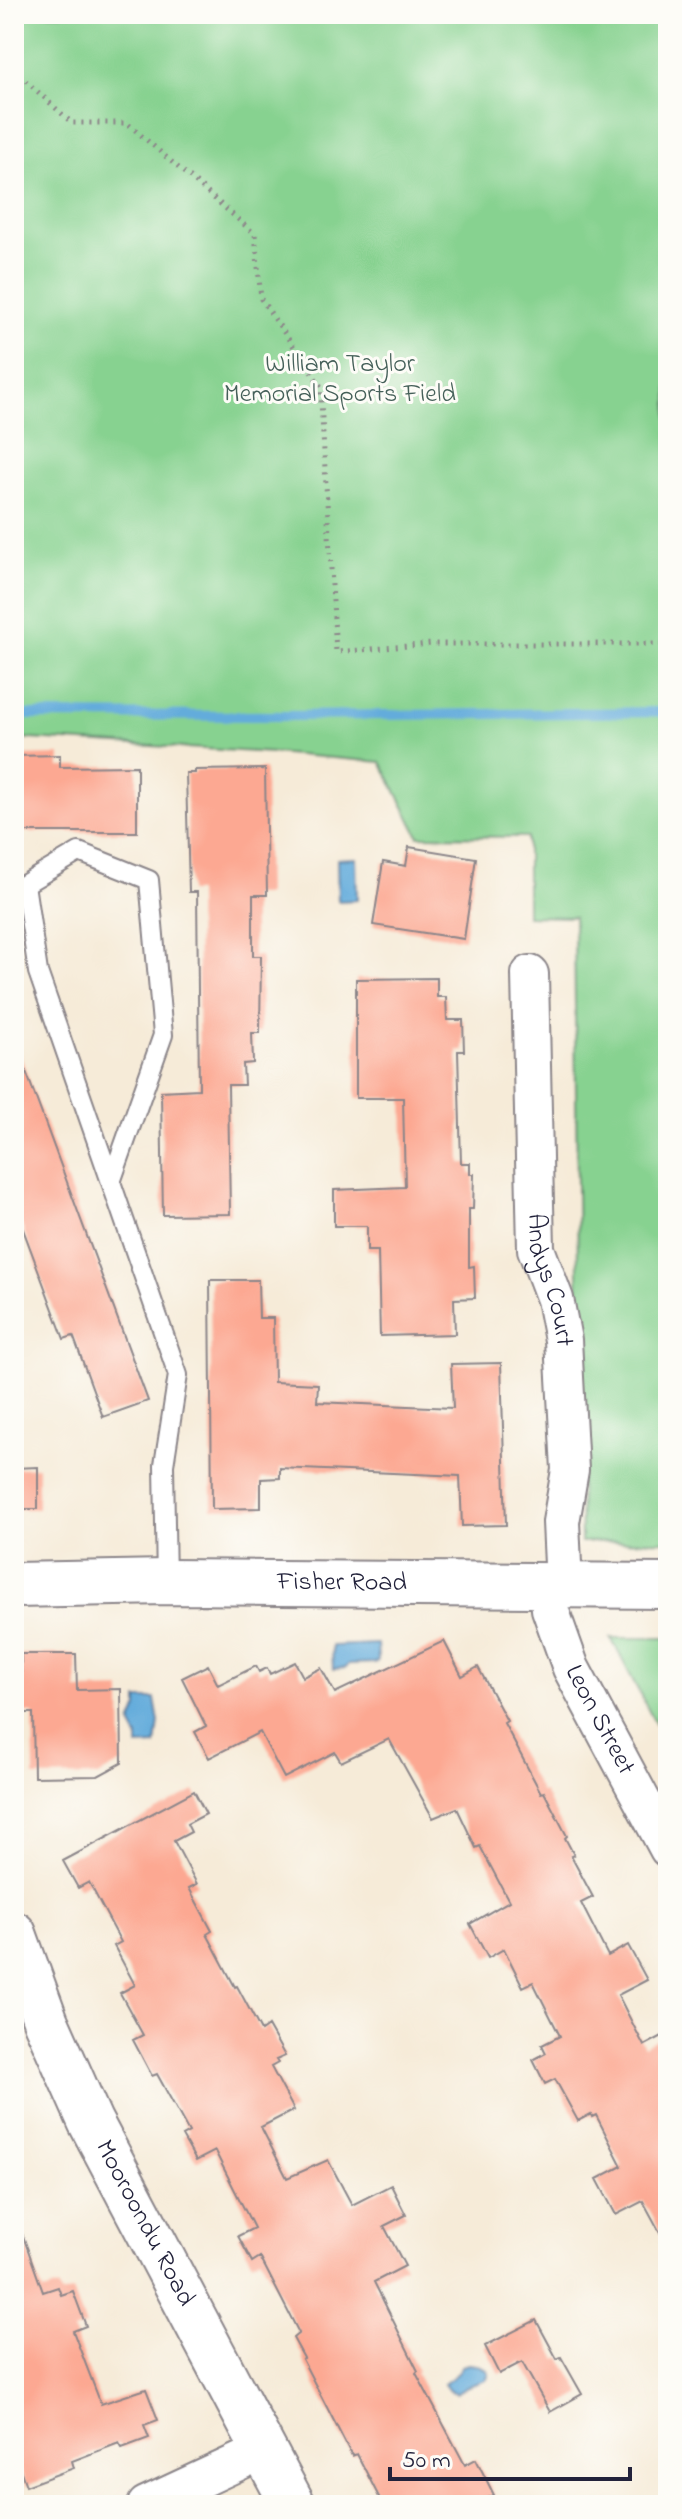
<svg xmlns="http://www.w3.org/2000/svg" width="682" height="2519" viewBox="0 0 682 2519" font-family="'Indie Flower',sans-serif">
  <style>
    .green { fill: #87d290; stroke: #547a66; stroke-width: 2 }
    .water { fill: #64acdb; stroke: #43678b; stroke-width: 2 }
    .lines { fill: none; stroke-linecap: round; stroke-linejoin: round }
    .stream { stroke: #64acdb; stroke-width: 10 }
    .building { fill: #fca892 }
    .service-casing { stroke: #8c868a; stroke-width: 22 }
    .minor-casing { stroke: #8c868a; stroke-width: 40 }
    .tertiary-casing { stroke: #8c868a; stroke-width: 48 }
    .path { stroke: #8c868a; stroke-width: 5; stroke-dasharray: 2 6; stroke-linecap: butt }
    .service { stroke: #fff; stroke-width: 18 }
    .minor { stroke: #fff; stroke-width: 36 }
    .tertiary { stroke: #fff; stroke-width: 44 }
    .labels { text-anchor: middle; dominant-baseline: central; stroke-width: 6; stroke-linejoin: round; paint-order: stroke }
    .park-label { font-size: 26px; fill: #456059; stroke: #fdfcf7 }
    .street-label { font-size: 26px; fill: #22223b; stroke: #fdfcf7 }
  </style>
  <rect width="100%" height="100%" fill="#fdfcf7"/>
  <filter id="ink" filterUnits="userSpaceOnUse"><feTurbulence type="fractalNoise" baseFrequency=".0125" numOctaves="2"/><feDisplacementMap in="SourceGraphic" scale="16" xChannelSelector="R" yChannelSelector="G"/><feConvolveMatrix kernelMatrix="1 2 1 2 8 2 1 2 1" color-interpolation-filters="sRGB"/></filter>
  <filter id="wash" filterUnits="userSpaceOnUse"><feTurbulence type="fractalNoise" baseFrequency=".006" numOctaves="4" result="noise"/><feDisplacementMap in="SourceGraphic" scale="32" xChannelSelector="R" yChannelSelector="G"/><feGaussianBlur stdDeviation="1.8" result="paint"/><feColorMatrix in="noise" values="0 0 0 0 0 0 0 0 0 0 0 0 0 0 0 0 0 1.4 0 .05"/><feComposite in="paint" operator="in"/></filter>
  <g filter="url(#wash)">
    <rect width="100%" height="100%" fill="#f6ebd8"/>
    <path class="green" d="M14,14H668V1541L581,1542L574,917L527,916V837L419,836L381,762L273,753L14,738Z
      M668,1638V1748L611,1638Z"/>
    <path class="water" d="M356,858L357,900L338,901L337,859Z
      M377,1644L378,1660L375,1663L349,1664L346,1668L333,1669L332,1646Z
      M138,1699H155L159,1722L156,1745L138,1746V1737L131,1724L138,1707Z
      M468,2364C477,2365 484,2365 489,2373L486,2380L465,2387L456,2393L449,2391L444,2384L457,2374L462,2366Z"/>
    <g class="lines">
      <path class="stream" d="M14,715L285,716L668,712"/>
    </g>
    <g id="blocks">
      <path class="building" d="M60,755V767L137,766V832H14V756Z
        M265,769L267,895H253V956H261L260,1033H252L253,1063L243,1064L244,1085H228L230,1214L163,1215L161,1091L199,1089L197,892H189L186,773H195V770Z
        M409,847L476,858L464,939L373,925L383,862L406,866Z
        M437,978V997H446L447,1020H463L464,1051H458L461,1163H470V1174H474L473,1209H469V1267L474,1266L475,1298L454,1299L455,1334L380,1336L378,1251H367V1226H334V1190L405,1187L403,1098H356V979Z
        M14,1047H17L148,1401L103,1417L74,1338L73,1336L64,1339L14,1205Z
        M210,1280H258L259,1318H273L274,1382L318,1384L317,1402L453,1408L451,1364L501,1363L506,1525L462,1526L460,1476L280,1468V1478L261,1479V1508L212,1509Z
        M38,1467V1509H14V1468Z
        M444,1641L462,1676L478,1667L507,1721L504,1723L541,1793L544,1792L567,1836L565,1838L574,1855L571,1856L593,1897L581,1903L608,1956L628,1945L647,1980L618,1995L644,2046L668,2033V2247L643,2201L616,2215L597,2179L622,2166L596,2115L592,2117L591,2114L578,2121L555,2079L545,2084L533,2060L546,2053L542,2045L560,2036L533,1982L523,1987L504,1949L488,1958L470,1924L509,1901L480,1846L476,1848L457,1808L433,1818L389,1739L341,1762L335,1752L284,1778L260,1732L209,1758L195,1732L206,1726L182,1678L208,1665L218,1685L256,1666L259,1672L267,1668L270,1674L295,1662L303,1677L321,1668L335,1693Z
        M21,1654H76L77,1690L121,1689L122,1763L98,1776L34,1777L33,1713H22Z
        M194,1791L206,1814L187,1824L191,1832L174,1841L197,1884L189,1888L212,1931L207,1934L235,1987L237,1986L261,2031L268,2026L285,2056L276,2060L278,2063L271,2067L294,2110L261,2127L287,2178L328,2160L352,2205L391,2185L406,2215L384,2226L405,2266L374,2282L418,2371L416,2373L465,2465L476,2459L494,2495L475,2505H383L357,2454L352,2456L302,2359L304,2358L293,2338L299,2333L260,2257L252,2262L238,2236L254,2228L215,2151L196,2161L182,2136L189,2132L157,2074L152,2076L133,2040L143,2035L120,1993L135,1985L114,1946L121,1942L89,1882L78,1888L63,1861Z
        M14,2222H18L43,2292L58,2287L61,2295L73,2291L86,2326L73,2331L101,2404L146,2389L158,2420L144,2425L149,2438L122,2448L119,2443L72,2461L74,2468L26,2486L20,2469L14,2471Z
        M536,2320L557,2359L561,2357L582,2394L550,2412L522,2362L499,2374L485,2346Z"/>
    </g>
  </g>
  <g filter="url(#ink)">
    <use href="#blocks" fill-opacity="0" stroke="#8c868a" stroke-width="2"/>
    <g class="lines">
      <g class="service-casing">
        <path id="service" d="M111,1182L163,1035L149,880L79,852L25,884L38,972L178,1375L164,1465L166,1582"/>
      </g>
      <g class="minor-casing">
        <g id="minor">
          <path id="s1" d="M530,974L536,1249L555,1299L563,1340L570,1470L561,1522L564,1586"/>
          <path id="s2" d="M548,1585L550,1609L571,1668L668,1849"/>
          <path d="M146,2505L264,2450"/>
        </g>
      </g>
      <g class="tertiary-casing">
        <g id="tertiary">
          <path id="s3" d="M14,1585L166,1582L668,1586"/>
          <path id="s4" d="M14,1934L46,2022L90,2121L293,2505"/>
        </g>
      </g>
      <path class="path" d="M14,70L72,123H127L255,234L261,299L320,385L336,652L432,644H668"/>
      <use href="#service" class="service"/>
      <use href="#minor" class="minor"/>
      <use href="#tertiary" class="tertiary"/>
    </g>
  </g>
  <g class="labels">
    <g class="park-label">
      <text x="340" y="365">William Taylor<tspan x="340" dy="30">Memorial Sports Field</tspan></text>
    </g>
    <g class="street-label">
      <text stroke="none"><textPath href="#s1" startOffset="308">Andys Court</textPath></text>
      <text stroke="none"><textPath href="#s3" startOffset="328">Fisher Road</textPath></text>
      <text stroke="none"><textPath href="#s2" startOffset="146">Leon Street</textPath></text>
      <text stroke="none"><textPath href="#s4" startOffset="318">Mooroondu Road</textPath></text>
    </g>
  </g>
  <rect width="682" height="2519" fill="none" stroke="#fdfcf7" stroke-width="48"/>
  <path d="M390 2467v12h240v-12" fill="none" stroke="#22223b" stroke-width="4"/>
  <text x="402" y="2467" font-size="24" fill="#22223b" stroke="#fdfcf7" stroke-width="6" paint-order="stroke">50 m</text>
</svg>
